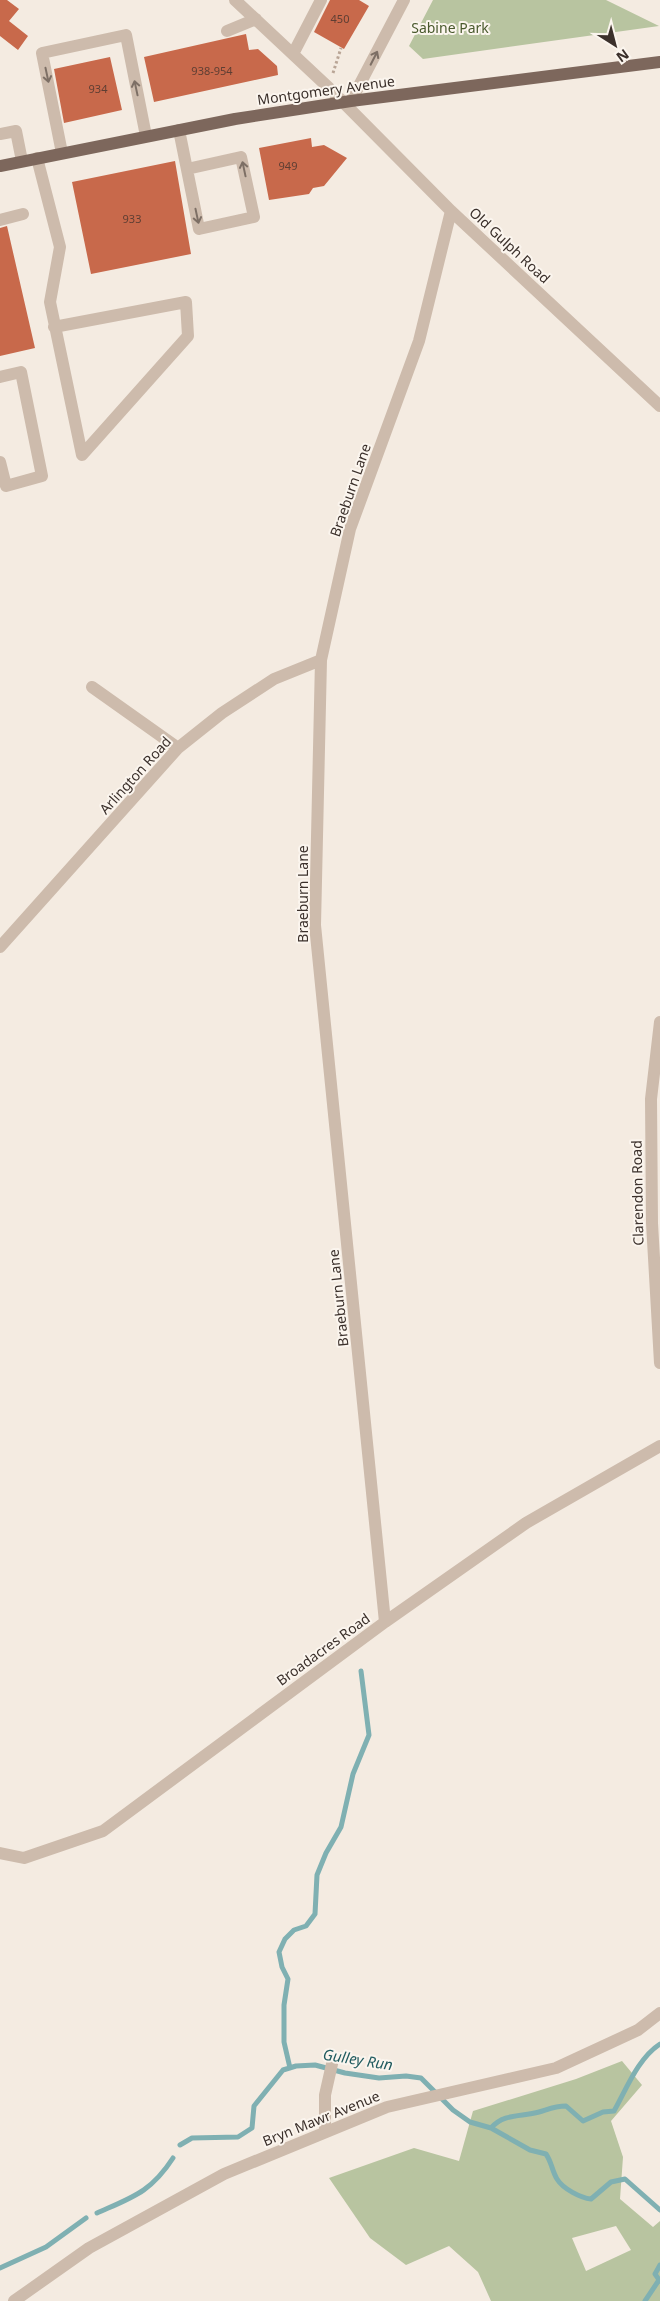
<svg xmlns="http://www.w3.org/2000/svg" width="660" height="2301" viewBox="0 0 660 2301" font-family="'Noto Sans',sans-serif">
  <style>
    .green { fill: #b8c4a0; fill-rule: evenodd }
    .lines { fill: none; stroke-linecap: round; stroke-linejoin: round }
    .stream { stroke: #7fb0b2; stroke-width: 5 }
    .building { fill: #c8694b }
    .path { stroke: #b9a596; stroke-width: 3; stroke-dasharray: 2.5 2.5; stroke-linecap: butt }
    .minor { stroke: #cdbbac; stroke-width: 12 }
    .major { stroke: #7d675c; stroke-width: 12 }
    .oneway { stroke: #7d6f65 }
    .labels { text-anchor: middle; dominant-baseline: central; stroke-width: 4; stroke-linejoin: round; paint-order: stroke }
    .number-label { font-size: 11px; fill: #5e3e33 }
    .park-label { font-size: 14px; fill: #4a5a2e; stroke: #fbf5ee }
    .street-label { font-size: 14px; fill: #3b302b; stroke: #fbf5ee }
    .water-label { font-size: 15px; font-style: italic; fill: #1f5a5e; stroke: #fbf5ee }
  </style>
  <rect width="100%" height="100%" fill="#f4ebe1"/>
  <path class="green" d="M433,0H606L659,26L423,59L409,46Z
    M622,2061L642,2085L611,2121L623,2157L620,2199L653,2227L660,2221V2301H491L478,2272L449,2246L406,2265L370,2238L329,2178L414,2148L459,2161L473,2111L576,2079ZM616,2226L631,2250L586,2271L572,2238Z"/>
  <g class="lines">
    <path class="stream" d="M290,2068L284,2042V2005L288,1979L282,1967L279,1952L285,1939L294,1930L306,1926L315,1914L317,1875L326,1853L341,1827L353,1774L369,1735L361,1671
      M491,2128C504,2113 521,2117 539,2112C549,2109 555,2106 566,2106L583,2121L603,2112L614,2111C626,2090 638,2058 660,2044
      M180,2145L192,2138L238,2137L252,2128L254,2106L283,2070L296,2066L315,2065L345,2073L379,2078L406,2076L421,2078L453,2110L470,2122L491,2128L530,2150L546,2154C552,2163 552,2171 557,2179C563,2189 581,2198 591,2199L611,2182L625,2179L660,2210
      M97,2213C133,2197 151,2192 173,2158
      M0,2268L46,2247L86,2218
      M660,2281L655,2274L660,2265
      M645,2301L659,2280"/>
  </g>
  <path class="building" d="M0,0H7L19,9L9,21L28,36L18,50L0,36Z
    M330,0H359L369,6L344,49L314,32Z
    M246,34L249,50L258,49L277,66L278,75L154,102L144,57Z
    M110,57L122,110L64,123L54,69Z
    M311,138L312,147L324,145L347,158L324,186L313,188L309,194L269,200L259,148Z
    M175,161L191,254L91,274L72,182Z
    M7,226L35,348L0,356V228Z"/>
  <g class="lines">
    <path class="path" d="M333,73L341,48"/>
    <path class="minor" d="M235,0L329,88L451,211L660,406
      M227,31L256,19
      M293,54L321,0
      M351,101L404,0
      M179,130L199,229L254,217L241,157L187,169
      M0,134L16,131L22,161
      M62,153L42,53L126,35L146,136
      M37,158L60,247L50,302L82,455L188,336L186,302L54,327
      M0,220L23,214
      M0,377L21,372L42,476L6,486L0,462
      M92,687L178,748
      M0,947L178,748L222,713L274,679L321,660
      M660,1022L651,1099L652,1223L660,1363
      M385,1622L315,925L321,660L350,529L419,341L451,211
      M0,1853L24,1858L103,1831L385,1622L526,1523L660,1446
      M325,2132V2095L332,2064
      M14,2301L89,2248L224,2174L387,2107L556,2068L638,2030L660,2013"/>
    <path class="major" d="M0,166L235,119L351,101L660,62"/>
  </g>
  <defs><path id="oneway-shaft" d="M-6 0H5M1.5-3L5.5 0L1.5 3" fill="none" stroke-width="1.6" stroke-linecap="round" stroke-linejoin="round" transform="scale(1.25)"/></defs>
  <g class="oneway">
    <use href="#oneway-shaft" transform="translate(374 58) rotate(-63)"/>
    <use href="#oneway-shaft" transform="translate(47 75) rotate(78)"/>
    <use href="#oneway-shaft" transform="translate(136 88) rotate(-102)"/>
    <use href="#oneway-shaft" transform="translate(244 169) rotate(-102)"/>
    <use href="#oneway-shaft" transform="translate(197 216) rotate(78)"/>
  </g>
  <g class="labels">
    <g class="number-label">
      <text x="340" y="18">450</text>
      <text x="212" y="70">938-954</text>
      <text x="98" y="88">934</text>
      <text x="288" y="165">949</text>
      <text x="132" y="218">933</text>
    </g>
    <g class="park-label">
      <text x="450" y="27">Sabine Park</text>
    </g>
    <g class="street-label">
      <text transform="translate(326 90) rotate(-8)">Montgomery Avenue</text>
      <text transform="translate(510 245) rotate(43)">Old Gulph Road</text>
      <text transform="translate(350 490) rotate(-71)">Braeburn Lane</text>
      <text transform="translate(135 775) rotate(-48)">Arlington Road</text>
      <text transform="translate(302 894) rotate(-90)">Braeburn Lane</text>
      <text transform="translate(637 1193) rotate(-91)">Clarendon Road</text>
      <text transform="translate(338 1298) rotate(-96)">Braeburn Lane</text>
      <text transform="translate(323 1649) rotate(-36)">Broadacres Road</text>
      <text transform="translate(321 2118) rotate(-22)">Bryn Mawr Avenue</text>
    </g>
    <g class="water-label">
      <text transform="translate(358 2059) rotate(9)">Gulley Run</text>
    </g>
  </g>
  <g transform="translate(615 45) rotate(144)" stroke="#fbf5ee" stroke-width="4" paint-order="stroke">
  <path d="M0-4L9 19L0 12L-9 19Z" fill="#3b302b"/>
  <text y="-8" font-size="14" font-weight="bold" text-anchor="middle" fill="#3b302b">N</text>
  </g>
</svg>
